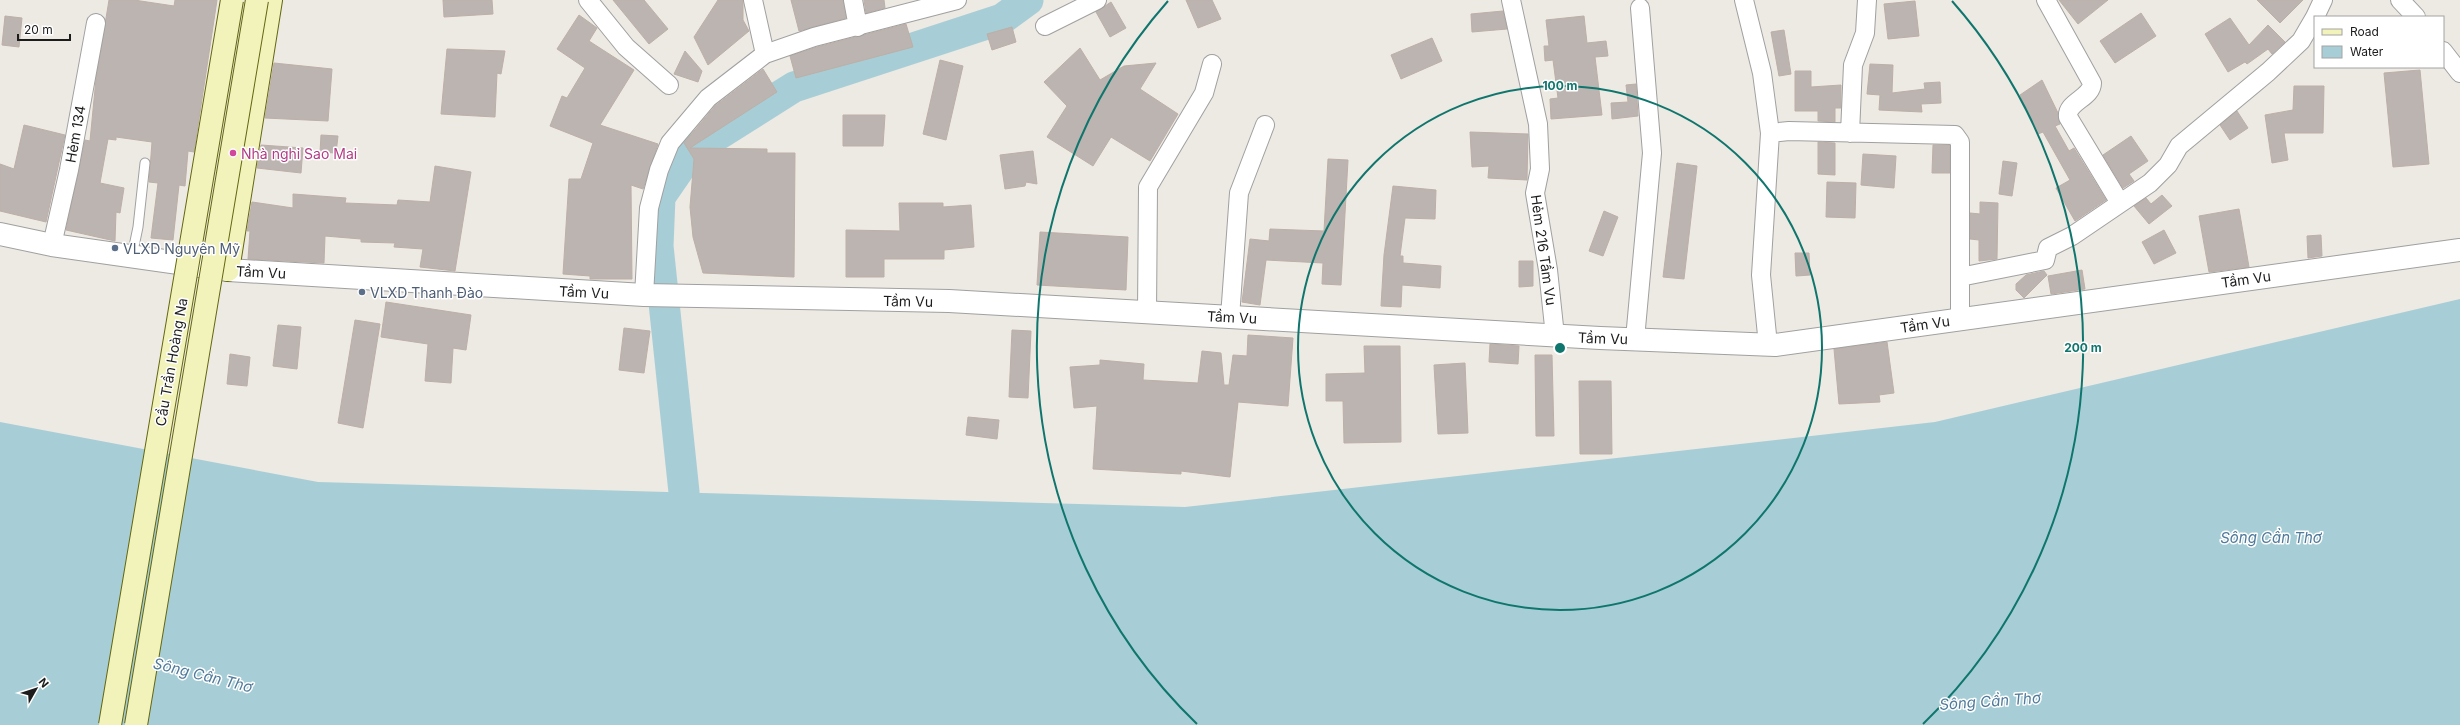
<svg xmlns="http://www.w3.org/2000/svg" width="2460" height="725" viewBox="0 0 2460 725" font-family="Inter,sans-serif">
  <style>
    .water { fill: #a7ced6 }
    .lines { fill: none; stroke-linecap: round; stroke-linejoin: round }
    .river { stroke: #a7ced6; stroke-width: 31 }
    .building { fill: #bcb4b0; stroke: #bdafa7 }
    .service-casing { stroke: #a0a0a0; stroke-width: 11 }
    .minor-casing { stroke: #a0a0a0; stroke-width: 20 }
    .tertiary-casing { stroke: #a0a0a0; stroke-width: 24 }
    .secondary-casing { stroke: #63670f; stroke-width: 24 }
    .service { stroke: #fff; stroke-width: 9 }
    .minor { stroke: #fff; stroke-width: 18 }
    .tertiary { stroke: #fff; stroke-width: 22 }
    .secondary { stroke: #f2f2bb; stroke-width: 22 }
    .secondary-bridge-casing { stroke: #63670f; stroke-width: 24; stroke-linecap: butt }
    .secondary-bridge { stroke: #f2f2bb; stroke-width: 22 }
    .ring { fill: none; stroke: #0f766e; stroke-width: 2 }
    .hotel-dot { fill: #d1479c; stroke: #fff; stroke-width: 1.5 }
    .service-dot { fill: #5c6f8a; stroke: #fff; stroke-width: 1.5 }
    .labels { text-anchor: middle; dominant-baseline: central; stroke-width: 3; stroke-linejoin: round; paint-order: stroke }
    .street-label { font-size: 14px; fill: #1c1c1c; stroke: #fff }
    .hotel-label { font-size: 14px; fill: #b23c85; stroke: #fff; text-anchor: start }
    .service-label { font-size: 14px; fill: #4e5e75; stroke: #fff; text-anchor: start }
    .water-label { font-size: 15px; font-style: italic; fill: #507a9b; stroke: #fff }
    .centre { fill: #0f766e; stroke: #fff; stroke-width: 2 }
    .ring-label { font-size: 12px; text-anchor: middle; font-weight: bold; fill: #0f766e; stroke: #fff; stroke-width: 3; stroke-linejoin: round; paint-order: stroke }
  </style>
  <rect width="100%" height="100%" fill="#ede9e3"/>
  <path class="water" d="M2460,299V725H0V422L318,482L1185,507L1935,422Z"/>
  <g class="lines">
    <path class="river" d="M684,492L658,246L660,197L691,152L794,87L1002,19L1028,0"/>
  </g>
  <path class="building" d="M109,0H134L174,6L175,0H217L194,152L188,151L185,186L179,185L173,240L151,238L158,183L149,182L152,142L116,137V140L108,139L100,183L124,188L120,213L116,212L115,241L66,230L85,140L90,141L96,79Z
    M443,0H492L493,14L444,17Z
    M613,0H644L668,29L649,44Z
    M718,0H743V20L749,31L708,65L694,37Z
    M791,0H843L846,18L799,31Z
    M864,0H884L885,8L866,13Z
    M1186,0H1212L1221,19L1198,28Z
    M2059,0H2108L2078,24Z
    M2257,0H2303L2280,23Z
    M1915,1L1919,36L1888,39L1884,4Z
    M1111,2L1126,28L1110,37L1096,12Z
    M1503,11L1507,29L1472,32L1471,14Z
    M2141,13L2156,36L2115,63L2100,41Z
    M579,15L597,28L589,41L634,70L600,125L658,144L643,189L631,185L632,279H590V276L563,274L569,179H581L593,143L550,126L562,96L567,98L585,68L557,49Z
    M5,16L22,18L19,47L2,45Z
    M1584,16L1587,43L1606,41L1608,56L1595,57L1602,115L1551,119L1550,99L1558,98L1553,60L1545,61L1544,46H1549L1546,20Z
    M2230,18L2249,45L2268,25L2285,42L2272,54L2268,49L2247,64L2245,62L2228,72L2205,34Z
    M906,24L913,47L796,78L790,56L817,47Z
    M1012,27L1016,42L992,50L987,34Z
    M1784,30L1791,74L1779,76L1771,32Z
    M1432,38L1442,61L1401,79L1391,55Z
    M1080,48L1100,80L1124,66L1156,63L1140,89L1178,114L1150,161L1111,137L1093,166L1047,137L1067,106L1044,82Z
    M447,49L505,51L501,74L497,73L495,117L441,114Z
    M685,51L702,71L698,82L674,74Z
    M940,60L963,66L946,140L923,134Z
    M274,63L332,69L328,121L265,118Z
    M1870,64L1893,65L1892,93L1925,89L1924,83L1940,82L1941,103L1921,104L1922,112L1879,110L1880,95L1867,94Z
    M763,69L777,92L690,148L767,149V153H795L794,277L703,273L693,237L690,207L694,159L684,143L715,106Z
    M2420,70L2429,164L2393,167L2384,73Z
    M1795,71H1811V87L1841,85V108H1835V122L1818,121V111H1795Z
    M2042,80L2058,113L2060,124L2055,126L2069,151L2074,148L2106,200L2075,221L2056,188L2070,180L2043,132L2038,134L2020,95Z
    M1636,84L1638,116L1612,119L1611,103L1628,102L1626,85Z
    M2294,86H2324L2323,133H2284L2288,160L2272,163L2265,115L2293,110Z
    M2237,111L2248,128L2230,140L2220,125Z
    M843,115H885L883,146H843Z
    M24,125L65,135L46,222L0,211V164L14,169Z
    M1470,132L1528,134L1527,180L1488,178L1489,166L1472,167Z
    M321,135L338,136L336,153L320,152Z
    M2131,136L2148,161L2129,174L2134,181L2123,188L2103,155Z
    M1818,142L1835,143V175L1818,174Z
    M261,145L303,148L301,173L257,168Z
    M1933,145H1950V173H1932Z
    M1033,151L1037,184L1026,182L1025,186L1005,189L1000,155Z
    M1863,154L1896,156L1894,188L1861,185Z
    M1328,159L1348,160L1341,285L1322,284L1323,263L1266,260L1260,305L1242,302L1250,239L1269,241L1270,229L1324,231Z
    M2003,161L2017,163L2012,196L1999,194Z
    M1677,163L1697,166L1684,279L1663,277Z
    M435,166L471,172L455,271L420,267L423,249L394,247L395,243L361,242V239L325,236L324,263L248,259L250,231H247L252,202L293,208V194L346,198L345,203L397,205L398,200L430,202Z
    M1827,182L1856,183L1855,218L1826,217Z
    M1393,186L1436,190L1435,219L1405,218L1400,256H1403V263L1441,266L1440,288L1402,285L1401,307L1381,306L1384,255Z
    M2162,195L2172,206L2149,224L2134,206L2146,198L2151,204Z
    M1980,202L1998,203L1997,259L1979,261V240L1970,239V213L1980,214Z
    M899,203H943V207L971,205L974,247L944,250V259H884V277H846V230L900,231Z
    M2239,209L2249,267L2209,272L2199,216Z
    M1604,211L1618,217L1603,256L1589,251Z
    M2164,230L2176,253L2154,264L2142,242Z
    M1040,232L1128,237L1126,290L1037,285Z
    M2321,235L2322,256L2308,258L2307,236Z
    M1795,253H1809L1810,275L1796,276Z
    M1519,261H1533V286L1519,287Z
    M2082,270L2085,289L2051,294L2048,276Z
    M2044,271L2047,275L2024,298L2016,290V284L2026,275Z
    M386,302L471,315L466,350L453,348L451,383L425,381L428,344L381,337Z
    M355,320L380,324L363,428L338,423Z
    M278,325L301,327L297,369L273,366Z
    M624,328L650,331L644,373L619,370Z
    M1012,330L1031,331L1028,398L1009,397Z
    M1248,335L1293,338L1288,406L1238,402L1230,477L1181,471V474L1093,469L1097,406L1074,408L1070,367L1100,365V360L1144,364L1143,380L1198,383L1202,351L1221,353L1224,385H1229L1233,355L1247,356Z
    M1887,342L1894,393L1879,395L1880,402L1839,404L1834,349Z
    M1490,344L1519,346L1518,364L1489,362Z
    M1364,346H1400L1401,442L1344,443L1343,401H1326V374L1365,373Z
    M230,354L250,357L247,386L227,384Z
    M1535,355H1552L1554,436H1536Z
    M1465,363L1468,433L1438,434L1434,365Z
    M1579,381H1611L1612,454H1580Z
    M968,417L999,420L997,439L966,435Z"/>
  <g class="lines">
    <g class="service-casing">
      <path id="service" d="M132,256L138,227L145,163"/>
    </g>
    <g class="minor-casing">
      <path id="minor" d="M588,0L626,47L669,85
        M753,0L765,54
        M853,0L858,27
        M1511,0L1538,124L1540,169L1535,193L1548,270L1555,336
        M1744,0L1762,73L1770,133
        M2046,0L2092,83C2092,98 2066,102 2068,117L2120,203
        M2400,0L2416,17
        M2315,17L2323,0
        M1045,26L1097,0
        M2443,51L2460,73
        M1850,133L1853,65L1865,33L1867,0
        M52,245L69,170L96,23
        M1960,277L2045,260L2048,248L2072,236L2150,183L2168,165L2179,146L2268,72L2301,41L2315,17
        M644,295L649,208L659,170L670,143L708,98L765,54L814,37L957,0
        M1147,313L1148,187L1204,93L1212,64
        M1230,317L1239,193L1265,125
        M1635,339L1652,153L1640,8
        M1768,345L1761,275L1770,133L1789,131L1955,135L1960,142V319"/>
    </g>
    <g class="tertiary-casing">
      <path id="tertiary" d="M0,234L52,245L228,270L644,295L949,301L1600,338L1775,345L2460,250"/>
    </g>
    <g class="secondary-casing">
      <path id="secondary" d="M228,270L271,0"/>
    </g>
    <use href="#service" class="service"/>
    <use href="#minor" class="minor"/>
    <use href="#tertiary" class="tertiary"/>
    <use href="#secondary" class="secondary"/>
    <g class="secondary-bridge-casing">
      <path id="secondary-bridge" d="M110,725L232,0
        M136,725L257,0"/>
    </g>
    <use href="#secondary-bridge" class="secondary-bridge"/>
  </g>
  <g class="ring">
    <circle cx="1560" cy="348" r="262"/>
    <path d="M1197 724A523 523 0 0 1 1168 1M1952 1A523 523 0 0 1 1923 724"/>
  </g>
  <circle class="hotel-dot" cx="233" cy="153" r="4"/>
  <g class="service-dot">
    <circle cx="115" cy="248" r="4"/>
    <circle cx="362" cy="292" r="4"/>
  </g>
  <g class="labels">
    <g class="street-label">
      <text transform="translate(75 134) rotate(-80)">Hẻm 134</text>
      <text transform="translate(1544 250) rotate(82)">Hẻm 216 Tầm Vu</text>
      <text transform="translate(261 272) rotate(3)">Tầm Vu</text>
      <text transform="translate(2246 279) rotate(-8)">Tầm Vu</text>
      <text transform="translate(584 292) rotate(3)">Tầm Vu</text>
      <text transform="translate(908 301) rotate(1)">Tầm Vu</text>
      <text transform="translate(1232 317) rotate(3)">Tầm Vu</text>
      <text transform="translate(1925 324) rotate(-8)">Tầm Vu</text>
      <text transform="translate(1603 338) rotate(2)">Tầm Vu</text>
      <text transform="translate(171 362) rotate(-80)">Cầu Trần Hoàng Na</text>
    </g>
    <g class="hotel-label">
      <text x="241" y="153">Nhà nghỉ Sao Mai</text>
    </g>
    <g class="service-label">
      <text x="123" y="248">VLXD Nguyên Mỹ</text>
      <text x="370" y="292">VLXD Thanh Đào</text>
    </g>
    <g class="water-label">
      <text x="2271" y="537">Sông Cần Thơ</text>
      <text transform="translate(203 675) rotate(14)">Sông Cần Thơ</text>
      <text transform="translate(1990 701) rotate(-4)">Sông Cần Thơ</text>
    </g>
  </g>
  <circle cx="1560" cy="348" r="6" class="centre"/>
  <g class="ring-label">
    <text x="1560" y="90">100 m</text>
    <text x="2083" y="352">200 m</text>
  </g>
  <rect x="2314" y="16" width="130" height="52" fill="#ffffff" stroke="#a4a4a4"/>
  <rect x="2322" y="29" width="20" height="6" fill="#f2f2bb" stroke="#a4a4a4"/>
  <text x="2350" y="36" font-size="12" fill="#1c1c1c">Road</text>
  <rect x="2322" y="46" width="20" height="12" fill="#a7ced6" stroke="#a4a4a4"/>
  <text x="2350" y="56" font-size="12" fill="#1c1c1c">Water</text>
  <g transform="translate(36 689) rotate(51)" stroke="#ffffff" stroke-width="3" paint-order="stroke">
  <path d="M0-3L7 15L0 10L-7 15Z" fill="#1c1c1c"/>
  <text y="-6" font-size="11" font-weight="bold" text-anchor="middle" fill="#1c1c1c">N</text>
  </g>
  <path d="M18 34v6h52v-6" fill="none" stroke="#1c1c1c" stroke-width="2"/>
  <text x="24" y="34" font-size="12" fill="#1c1c1c" stroke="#ffffff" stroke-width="3" paint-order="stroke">20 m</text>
</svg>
